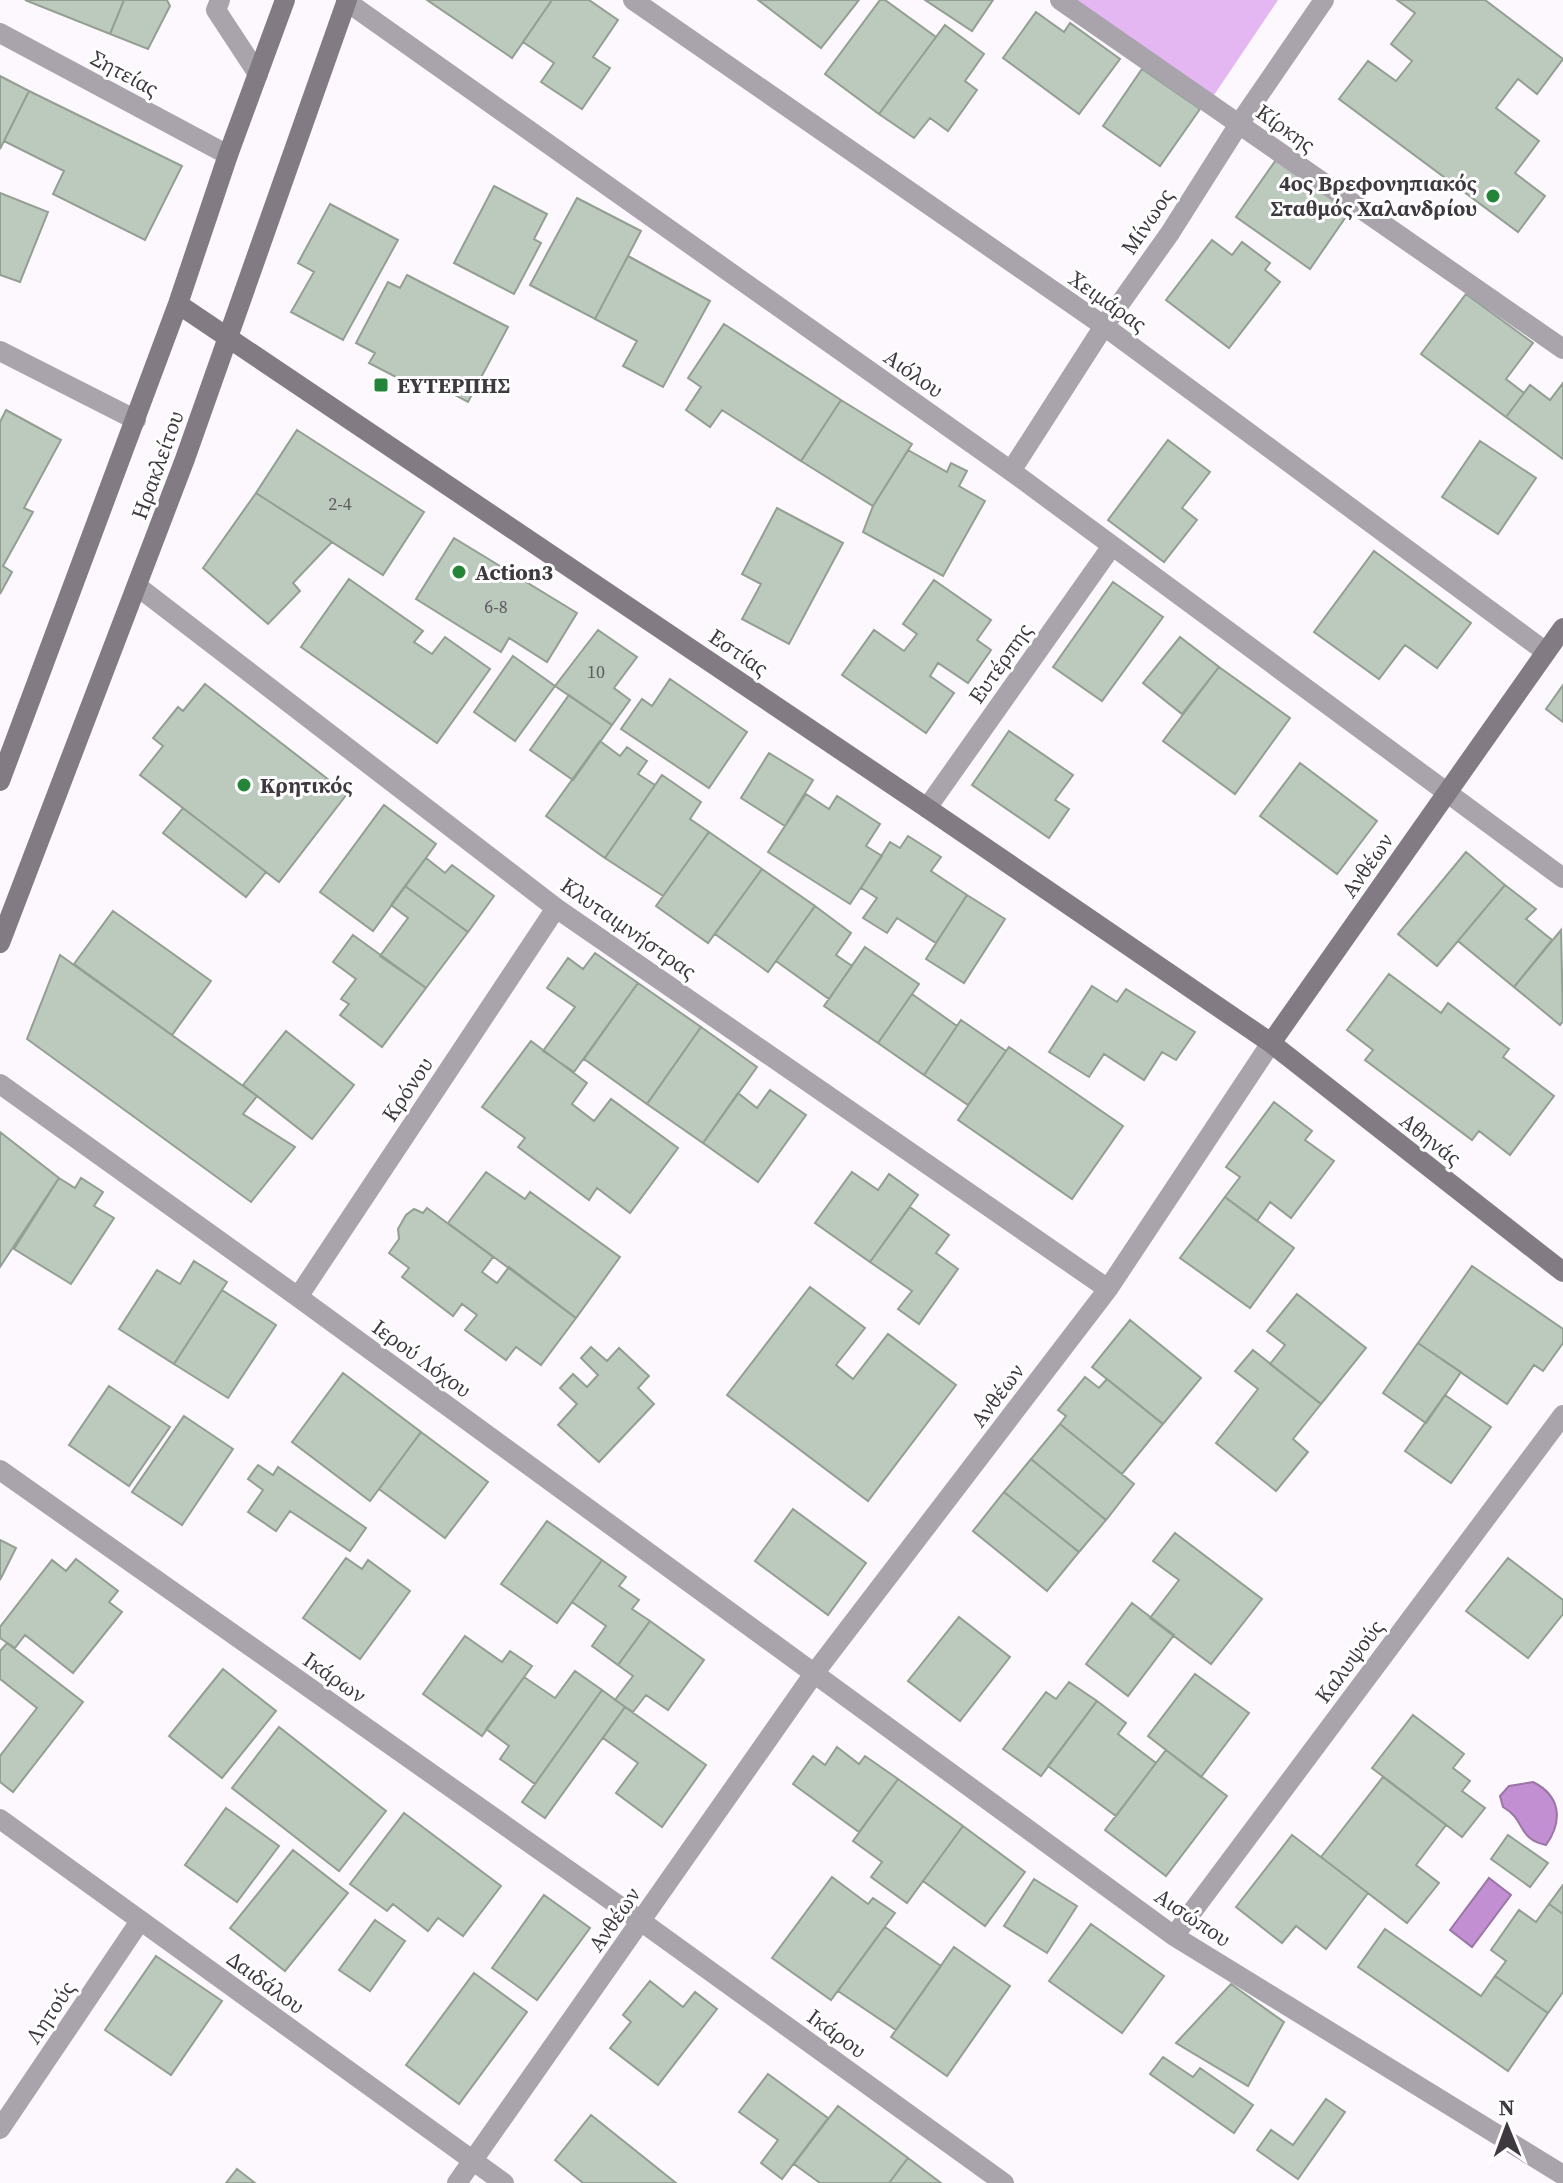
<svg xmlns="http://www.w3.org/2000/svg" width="1563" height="2183" viewBox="0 0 1563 2183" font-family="'Source Serif 4',serif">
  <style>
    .green { fill: #e4b7f3 }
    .water { fill: #c28fd2; stroke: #9a75a6; stroke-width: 2 }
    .building { fill: #bccabd; stroke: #929f92; stroke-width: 2 }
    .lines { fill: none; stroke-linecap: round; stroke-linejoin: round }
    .lane { stroke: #a9a4ab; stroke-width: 20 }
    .street { stroke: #a9a4ab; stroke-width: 20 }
    .secondary { stroke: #827b84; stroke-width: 20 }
    .poi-dot { fill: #238538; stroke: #fff; stroke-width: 3 }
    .labels { text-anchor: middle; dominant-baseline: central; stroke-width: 6; stroke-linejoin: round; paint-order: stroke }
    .number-label { font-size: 18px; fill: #5d5d5e }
    .street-label { font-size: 22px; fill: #3d393f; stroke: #fff }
    .poi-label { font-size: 22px; font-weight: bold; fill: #3d393f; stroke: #fff; text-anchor: start }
  </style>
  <rect width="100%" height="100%" fill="#fdf8fe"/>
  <path class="green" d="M1071,0H1278L1212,98Z"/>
  <path class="water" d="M1533,1782C1561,1796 1563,1821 1546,1845C1517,1839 1526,1820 1503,1807L1500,1796L1509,1786Z
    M1489,1878L1511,1895L1472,1947L1450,1930Z"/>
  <path class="building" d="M25,0H124L110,34Z
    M124,0H167L170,6L148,49L110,34Z
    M427,0H552L512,58Z
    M552,0H589L618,20L593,57L610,68L582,109L541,82L554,63L523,42Z
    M758,0H859L821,48Z
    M880,0H885L936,37L879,114L825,74Z
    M925,0H993L972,31Z
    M1397,0H1485L1563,59L1537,94L1518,79L1496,108L1539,141L1515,173L1545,196L1518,232L1339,99L1368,61L1396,81L1412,61L1391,44L1415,13Z
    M1036,12L1064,32L1070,23L1120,59L1079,114L1003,58Z
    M945,25L984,54L965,81L977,90L948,131L930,118L914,138L879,114Z
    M1142,69L1200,109L1160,166L1103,126Z
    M0,76L29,91L0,149Z
    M29,91L182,166L145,240L53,194L64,171L4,141Z
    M1278,157L1352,208L1310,269L1236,217Z
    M494,186L547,214L534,239L541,243L514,294L454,263Z
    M0,193L48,212L20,282L0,275Z
    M577,198L641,231L595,319L530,285Z
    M330,204L398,240L343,340L291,312L314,272L298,263Z
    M1212,240L1232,255L1242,242L1270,263L1265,270L1280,282L1229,348L1166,300Z
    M628,256L710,301L663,387L623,366L637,341L595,319Z
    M407,275L508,327L468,402L425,379L419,389L369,363L375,353L356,343L388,282L400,288Z
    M1466,294L1533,343L1506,379L1524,393L1506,417L1421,354Z
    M724,324L841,400L801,461L722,410L710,427L686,410L701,387L688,378Z
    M1563,383V459L1506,417L1530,385L1550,400Z
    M841,400L912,444L873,506L801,461Z
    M6,410L61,440L24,508L33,512L3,566L12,572L0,594V422Z
    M297,430L424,512L383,575L256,493Z
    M1168,440L1210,472L1182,508L1197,520L1164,562L1108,520Z
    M1480,441L1536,478L1498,534L1442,497Z
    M908,450L947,472L951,463L967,471L959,486L985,501L943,576L863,532L873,506Z
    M256,493L332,542L293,583L300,591L268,624L203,568Z
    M777,508L843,543L789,644L742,619L761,584L742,574Z
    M454,538L577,613L547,662L509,638L501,652L416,599Z
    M1374,551L1471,623L1437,668L1405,645L1379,679L1314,632Z
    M349,579L423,631L414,642L432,654L445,637L490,669L437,743L301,647Z
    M934,580L991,620L977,640L991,650L968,683L938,663L930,676L954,693L926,733L842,675L874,630L904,651L917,634L903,624Z
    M1113,582L1163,617L1102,701L1053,667Z
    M598,630L637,657L614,688L630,700L612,725L555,686Z
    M1180,637L1219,667L1182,714L1143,683Z
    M513,656L555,686L515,741L474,712Z
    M1219,667L1290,718L1235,794L1163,741Z
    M670,679L747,732L709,788L621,729L642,699L652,706Z
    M205,684L347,794L279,882L140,775L163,746L153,738L178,707L183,711Z
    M1563,685V722L1546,709Z
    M569,695L612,725L573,780L530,750Z
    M1009,731L1073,775L1055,800L1069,809L1049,838L972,785Z
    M600,741L620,756L627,747L647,761L638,774L655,785L605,858L546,816Z
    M769,753L813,780L785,826L741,798Z
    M1300,763L1377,821L1337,874L1260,816Z
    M662,775L701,802L690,819L709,832L663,896L605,858Z
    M806,794L829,809L837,796L880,824L866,846L882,856L850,904L768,852Z
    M384,805L436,844L373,931L320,892Z
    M183,808L266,872L246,897L163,833Z
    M709,832L762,869L708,943L656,906Z
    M908,836L941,857L931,871L967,895L936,943L897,918L887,933L863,918L877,898L861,888L890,842L900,848Z
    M1466,852L1505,885L1437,966L1398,934Z
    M426,858L445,873L452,865L494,896L468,932L405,886Z
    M762,869L815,906L768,972L715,934Z
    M1505,885L1536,909L1526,919L1552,940L1514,987L1458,941Z
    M405,886L468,932L426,988L380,956L408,918L391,905Z
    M967,895L1005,919L964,983L926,959Z
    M815,906L851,933L836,955L852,966L829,999L776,961Z
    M113,911L211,981L172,1035L74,964Z
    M1561,930L1563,1021L1560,1025L1514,987Z
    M353,935L426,988L382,1047L340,1015L349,1004L341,999L356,979L333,962Z
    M865,947L919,984L878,1043L824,1006Z
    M595,953L638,983L574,1072L543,1051L575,1007L547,988L568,958L583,969Z
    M60,955L257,1096L243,1114L295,1147L251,1202L27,1039Z
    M1389,974L1441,1013L1448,1003L1509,1049L1503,1057L1554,1096L1510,1155L1479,1131L1472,1140L1365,1060L1373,1050L1347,1030Z
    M638,983L701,1027L647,1104L584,1059Z
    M1092,986L1117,1002L1126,989L1195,1032L1176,1060L1162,1052L1144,1080L1104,1054L1089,1077L1049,1052Z
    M912,994L957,1026L924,1075L878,1043Z
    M961,1020L1006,1051L968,1105L924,1075Z
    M701,1027L757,1067L703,1143L647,1104Z
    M286,1031L354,1085L312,1139L243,1085Z
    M531,1041L587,1083L572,1104L594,1121L611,1099L678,1148L630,1213L597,1188L589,1200L518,1147L525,1138L482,1107Z
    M1009,1047L1123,1126L1072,1199L958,1120Z
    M770,1090L806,1115L758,1182L703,1143L738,1093L757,1108Z
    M1274,1102L1312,1131L1305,1140L1334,1161L1291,1218L1270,1202L1257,1221L1225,1197L1240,1177L1226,1167Z
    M0,1132L59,1178L0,1267Z
    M486,1172L525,1199L530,1192L620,1257L576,1318L448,1223Z
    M852,1172L878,1190L889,1174L918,1195L870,1262L815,1223Z
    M59,1178L75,1188L81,1178L103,1192L94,1206L114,1218L71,1284L14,1249Z
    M1225,1197L1294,1248L1250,1308L1180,1258Z
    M910,1207L949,1235L936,1253L958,1269L919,1324L898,1309L912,1291L870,1262Z
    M427,1208L493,1257L482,1272L497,1283L509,1267L576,1318L541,1365L516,1347L506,1360L465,1330L477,1315L462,1304L453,1316L402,1277L409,1268L389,1253L399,1239L398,1229L406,1215L414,1209L423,1213Z
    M194,1261L227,1282L174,1364L119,1329L157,1270L180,1284Z
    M1472,1266L1563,1329V1343L1543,1371L1534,1365L1507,1404L1418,1343Z
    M810,1287L865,1328L836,1365L853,1379L888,1334L956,1385L868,1501L727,1395Z
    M222,1290L276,1325L228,1398L174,1364Z
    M1297,1294L1366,1348L1321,1404L1270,1364L1285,1345L1267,1331Z
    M1130,1320L1201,1378L1163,1424L1092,1367Z
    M1418,1343L1461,1372L1426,1423L1383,1393Z
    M591,1347L607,1361L619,1348L649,1376L638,1388L654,1404L599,1462L558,1425L577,1404L560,1388L573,1374L587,1387L598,1375L581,1358Z
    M1253,1350L1321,1404L1293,1439L1308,1452L1276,1491L1216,1443L1258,1389L1235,1371Z
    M343,1373L421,1432L370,1501L292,1442Z
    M1085,1377L1099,1388L1107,1379L1163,1424L1122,1474L1060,1424L1066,1416L1058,1410Z
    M109,1386L170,1427L129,1486L69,1445Z
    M1445,1395L1491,1427L1451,1483L1405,1451Z
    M184,1416L233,1449L182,1525L132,1492Z
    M1060,1424L1134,1484L1106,1520L1031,1459Z
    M421,1432L488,1482L445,1538L379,1489Z
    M1031,1459L1106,1520L1079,1552L1004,1492Z
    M258,1465L273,1475L278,1467L366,1528L350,1551L290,1511L276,1531L248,1512L263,1490L248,1479Z
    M1004,1492L1079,1552L1047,1591L973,1531Z
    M793,1509L866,1563L828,1615L755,1561Z
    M547,1521L602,1560L557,1623L501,1584Z
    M1175,1533L1262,1599L1211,1664L1150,1618L1179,1580L1153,1561Z
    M0,1540L16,1548L0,1580Z
    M346,1558L362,1569L368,1560L410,1591L360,1659L303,1618Z
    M1508,1558L1563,1600V1614L1528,1658L1466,1611Z
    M76,1559L118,1591L109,1602L122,1612L73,1673L25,1635L15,1648L0,1638V1627L52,1560L66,1571Z
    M602,1560L626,1577L619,1586L639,1600L632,1609L650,1621L618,1665L592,1646L606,1626L572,1602Z
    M1132,1603L1174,1635L1128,1696L1086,1664Z
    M959,1617L1010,1657L960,1721L908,1681Z
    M650,1621L704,1660L668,1710L646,1695L633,1712L615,1700L633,1676L618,1665Z
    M465,1636L502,1662L510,1651L532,1666L482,1736L423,1694Z
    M7,1643L83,1702L13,1792L0,1782V1756L37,1708L0,1679V1651Z
    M223,1669L276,1711L222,1778L169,1736Z
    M575,1671L602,1690L535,1784L500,1759L509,1746L486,1729L524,1677L555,1698Z
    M1195,1674L1249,1713L1201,1777L1148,1736Z
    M1069,1682L1097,1701L1041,1776L1003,1749L1046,1692L1056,1699Z
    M602,1690L625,1707L545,1818L522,1802Z
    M1097,1701L1126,1723L1118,1734L1156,1763L1116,1816L1048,1766Z
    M625,1707L706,1765L662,1827L616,1793L638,1763L603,1738Z
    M1413,1715L1464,1754L1453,1768L1470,1781L1462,1791L1485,1808L1462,1837L1372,1768Z
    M279,1727L386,1811L339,1871L232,1788Z
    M837,1747L859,1764L865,1756L898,1779L859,1832L793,1784L813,1756L825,1765Z
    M1166,1750L1227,1796L1166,1876L1105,1830Z
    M1383,1777L1446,1825L1416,1865L1439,1883L1407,1923L1321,1857Z
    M898,1779L963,1826L907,1903L871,1877L882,1862L853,1841Z
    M226,1808L279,1846L237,1902L185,1865Z
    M404,1813L501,1886L463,1936L438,1918L428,1931L393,1904L387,1911L350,1884Z
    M963,1826L1025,1872L985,1926L923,1881Z
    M1292,1835L1368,1893L1326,1949L1296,1926L1282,1943L1236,1907Z
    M1508,1835L1548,1863L1530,1887L1491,1859Z
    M293,1850L348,1893L285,1971L230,1928Z
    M832,1877L868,1904L873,1898L895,1913L831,2000L772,1958Z
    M1034,1879L1077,1906L1047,1953L1004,1926Z
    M1563,1885V1914L1549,1904Z
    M544,1895L590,1928L537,2000L492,1968Z
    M1549,1904L1563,1914V1992L1548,2013L1495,1976L1506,1961L1491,1950L1519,1910L1536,1922Z
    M375,1920L405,1941L370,1991L339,1970Z
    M1091,1924L1164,1976L1122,2033L1049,1981Z
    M885,1927L941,1966L896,2030L838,1991Z
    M1385,1929L1481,1996L1495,1976L1548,2013L1508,2071L1358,1967Z
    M954,1947L1010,1986L947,2076L891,2037Z
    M156,1956L222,2001L171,2075L105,2030Z
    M474,1973L527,2012L459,2104L406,2065Z
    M650,1981L683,2007L695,1992L717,2009L658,2085L610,2048L631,2022L623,2015Z
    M1231,1984L1284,2022L1248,2086L1176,2043Z
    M1163,2057L1193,2077L1200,2068L1253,2105L1234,2133L1150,2074Z
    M768,2074L828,2118L782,2179L761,2163L778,2140L739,2112Z
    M1326,2099L1345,2112L1298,2179L1257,2150L1271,2130L1293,2145Z
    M838,2106L908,2158L889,2183H820L794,2164Z
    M591,2115L676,2183H583L555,2160Z
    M908,2158L941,2183H889Z
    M237,2169L255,2183H226Z"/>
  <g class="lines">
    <path class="lane" d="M220,0L216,10L258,74"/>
    <path class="street" d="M633,0L1104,326L1546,652
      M1060,0L1563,349
      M346,1L1011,471L1563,878
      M0,33L228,155
      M0,351L136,420
      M1011,471L1104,326L1170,233L1239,124L1324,0
      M137,586L556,908L1108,1289
      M927,808L1112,546
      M0,1084L298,1297L1174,1936L1563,2175
      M298,1297L556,908
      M0,1470L642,1922L1004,2183
      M0,1819L504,2183
      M1174,1936L1563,1415
      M0,2129L140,1921
      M457,2183L813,1675L1108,1289L1271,1043"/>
    <path class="secondary" d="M178,304L927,808L1271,1043L1563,1272
      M0,781L178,304L228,155L285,0
      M0,943L185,459L347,0
      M1271,1043L1563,628"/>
  </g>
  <g class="poi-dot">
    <circle cx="1493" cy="196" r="8"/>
    <rect x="373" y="377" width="16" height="16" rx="4"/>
    <circle cx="459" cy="572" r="8"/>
    <circle cx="244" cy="785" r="8"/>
  </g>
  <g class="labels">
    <g class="number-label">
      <text x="340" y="503">2-4</text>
      <text x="496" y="606">6-8</text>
      <text x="596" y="671">10</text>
    </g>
    <g class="street-label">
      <text transform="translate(125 73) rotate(28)">Σητείας</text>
      <text transform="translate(1286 128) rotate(35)">Κίρκης</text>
      <text transform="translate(1147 221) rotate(-56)">Μίνωος</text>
      <text transform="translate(1108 301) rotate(35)">Χειμάρας</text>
      <text transform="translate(914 373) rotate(35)">Αιόλου</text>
      <text transform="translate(157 465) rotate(-70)">Ηρακλείτου</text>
      <text transform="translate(739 652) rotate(34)">Εστίας</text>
      <text transform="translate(1000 663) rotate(-55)">Ευτέρπης</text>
      <text transform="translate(1367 865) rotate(-55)">Ανθέων</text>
      <text transform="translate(629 928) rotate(35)">Κλυταιμνήστρας</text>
      <text transform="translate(407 1089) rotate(-56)">Κρόνου</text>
      <text transform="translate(1431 1139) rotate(38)">Αθηνάς</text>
      <text transform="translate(422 1358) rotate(36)">Ιερού Λόχου</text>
      <text transform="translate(997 1395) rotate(-53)">Ανθέων</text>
      <text transform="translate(1349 1661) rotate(-53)">Καλυψούς</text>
      <text transform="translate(335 1677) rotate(35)">Ικάρων</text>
      <text transform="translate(1193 1917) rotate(34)">Αισώπου</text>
      <text transform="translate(614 1919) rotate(-55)">Ανθέων</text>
      <text transform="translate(266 1982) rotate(36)">Δαιδάλου</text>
      <text transform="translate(50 2012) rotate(-56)">Λητούς</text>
      <text transform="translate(837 2033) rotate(36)">Ικάρου</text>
    </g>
    <g class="poi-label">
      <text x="1477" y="183" text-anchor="end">4ος Βρεφονηπιακός<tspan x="1477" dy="25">Σταθμός Χαλανδρίου</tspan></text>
      <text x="397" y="385">ΕΥΤΕΡΠΗΣ</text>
      <text x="475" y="572">Action3</text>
      <text x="260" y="785">Κρητικός</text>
    </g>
  </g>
  <g transform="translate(1507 2127) rotate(359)" stroke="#ffffff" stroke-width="6" paint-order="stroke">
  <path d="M0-6L14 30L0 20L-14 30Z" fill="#3d393f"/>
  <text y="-12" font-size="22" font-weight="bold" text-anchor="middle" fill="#3d393f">N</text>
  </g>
</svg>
